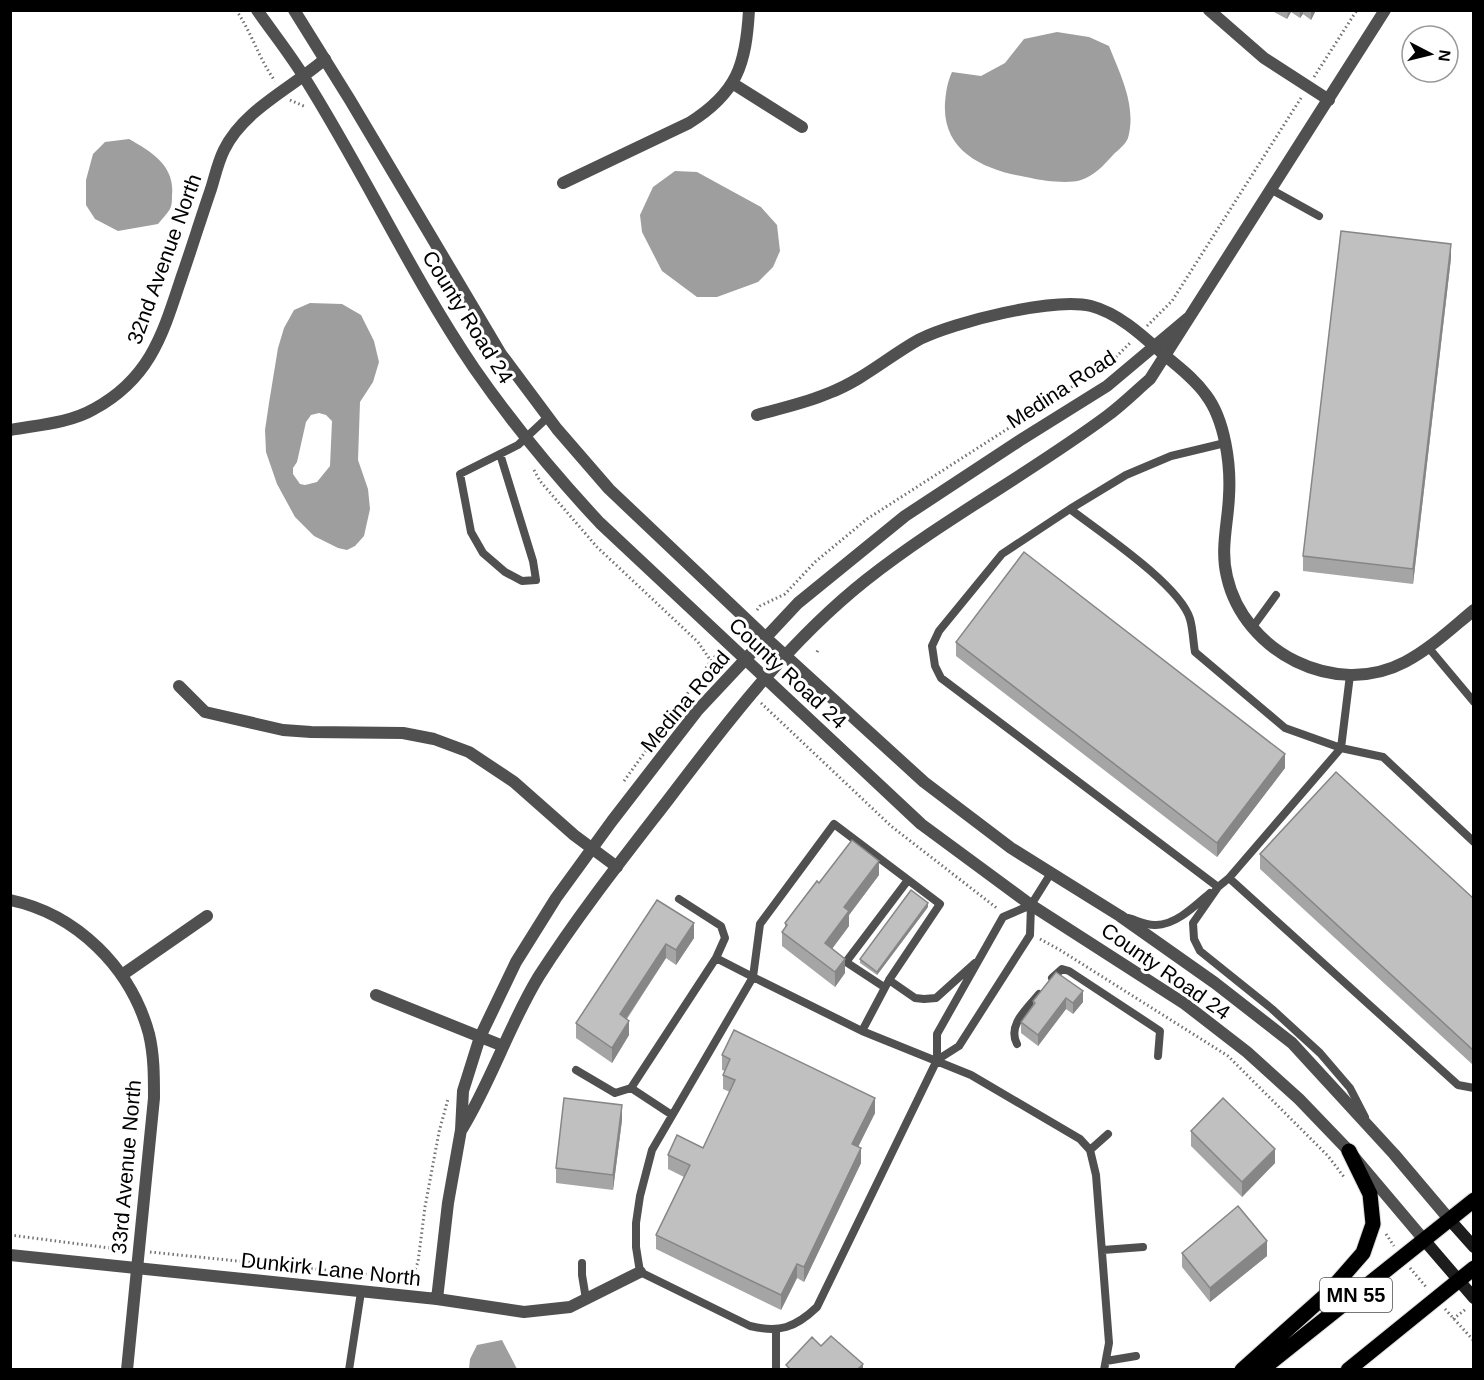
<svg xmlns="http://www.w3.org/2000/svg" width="1484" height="1380" viewBox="0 0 1484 1380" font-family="Helvetica,sans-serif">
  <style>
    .water { fill: #9e9e9e; fill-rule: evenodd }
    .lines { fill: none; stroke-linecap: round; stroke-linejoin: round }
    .primary-casing { stroke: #dbdbdb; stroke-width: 17 }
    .path { stroke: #727272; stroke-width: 3; stroke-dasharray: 1.5 3; stroke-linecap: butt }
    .service { stroke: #505050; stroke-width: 8 }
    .minor { stroke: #505050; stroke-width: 12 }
    .tertiary { stroke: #505050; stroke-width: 12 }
    .secondary { stroke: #1d1d1d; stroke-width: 12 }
    .primary { stroke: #000; stroke-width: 15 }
    .wall { fill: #a5a5a5 }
    .shaded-wall { fill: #868686 }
    .building { fill: #c0c0c0; stroke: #868686; stroke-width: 1.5 }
    .labels { text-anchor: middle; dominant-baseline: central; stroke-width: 6; stroke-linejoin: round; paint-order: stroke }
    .shield { fill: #fff; stroke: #4c4c4c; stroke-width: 1.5 }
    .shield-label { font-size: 20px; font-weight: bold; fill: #000 }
    .street-label { font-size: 21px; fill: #000; stroke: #fff }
  </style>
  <rect width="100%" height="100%" fill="#fff"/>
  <path class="water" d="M1057,32L1089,37L1109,46C1120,74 1137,106 1128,138C1126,144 1117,151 1113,155C1103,166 1095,175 1081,180C1069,184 1043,181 1031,178C988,171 942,154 945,103C946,92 947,83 952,72L981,76L1005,63L1024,39Z
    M129,139C152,152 175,166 172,195C172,200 172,205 170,209C167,214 162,219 158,224L118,231L95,219L86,205V180L93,154L105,142Z
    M675,171L697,172L761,207L777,225L780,251L773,267L758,282L717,297H697L662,271L642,232L640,215L653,187Z
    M310,303L342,304L361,315L374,341L379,362L373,382L360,402L358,460L368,489L370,509L364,536L355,546L347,550L338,548L314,536L295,517L277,484L266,452L265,430L269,403L278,348L284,328L294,310ZM319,413L326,415L332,421L330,466L317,482L305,485L300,484L293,474V468L297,462L306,422L311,415Z
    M502,1340L517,1369H469L470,1359L477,1345Z"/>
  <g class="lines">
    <g class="primary-casing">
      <path id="primary" d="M1242,1370L1328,1293L1363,1253L1373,1224L1370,1194L1349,1151
        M1261,1370L1474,1200
        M1348,1370L1474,1268"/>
    </g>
    <path class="path" d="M236,10C252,33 259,59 275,81
      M1314,77L1357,10
      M290,100L306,107
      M1147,326L1172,301L1301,98
      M534,470L540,481L597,547L698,642L711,661L719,668
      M757,610L760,606L785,594L815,562L867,519L1051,401L1116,357L1130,343
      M817,652L819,648
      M761,703L891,826L998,909
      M624,781L711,661L720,651
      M1040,939L1060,950L1228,1056L1328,1156L1344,1177
      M1386,1234L1394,1246
      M10,1235L125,1250
      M150,1252L403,1278L414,1272L418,1262L425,1207L439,1132L448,1099
      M1410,1268L1427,1288
      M1445,1309L1474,1341
      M1453,1319L1466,1309"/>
    <path class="service" d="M1272,190L1319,216
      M1225,443L1171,456L1126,475L1070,509C1100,532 1180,585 1190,619C1193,629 1193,641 1195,652L1285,728L1341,748L1350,675
      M500,454L533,561L536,580L522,581L505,572L483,553L471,532L460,474L518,445L548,417
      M1070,509L1002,554L939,631L932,646L935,666L941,678L1218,887L1229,878
      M1252,628L1276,595
      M1428,647L1474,702
      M1474,842L1383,757L1341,748L1229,878L1458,1085L1474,1088
      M1218,887L1193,923L1194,939L1200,951L1272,1009L1320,1053L1350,1088L1365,1117
      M679,899L721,926L725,938L716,958L753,977L760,924L834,824L940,904L889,980L862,1031
      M1031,905L1003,917L937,1034V1060L817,1307C795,1328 779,1333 750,1326L640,1272L636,1247V1223L640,1196L652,1150L753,977L862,1031L971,1075L1080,1139L1090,1150L1096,1175L1109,1343L1104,1370
      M1128,918C1136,920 1147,926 1156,925C1176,925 1196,905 1210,893
      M1052,978L1062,969L1069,971L1160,1031L1158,1056
      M889,980L915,998L924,999L936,998L975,963
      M884,987L846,962L908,880
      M1017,1044C1007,1025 1027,1009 1039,994
      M937,1060L959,1046L1030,935L1031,905L1051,873
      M576,1070L615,1093L631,1088
      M672,1115L631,1088L716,958
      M1090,1150L1108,1134
      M1103,1250L1143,1247
      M582,1263V1275L586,1299
      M776,1330V1370
      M1106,1361L1136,1356
      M349,1370L361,1292"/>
    <path class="minor" d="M1209,10L1264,58L1329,100
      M732,83L802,127
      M563,183L689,123C737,93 746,65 749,10
      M757,415C781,408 806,403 829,393C863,380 889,356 920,339C954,322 1054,297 1091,306C1118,313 1142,335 1162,353C1177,366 1194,378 1206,395C1225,420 1231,465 1229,496C1228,523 1220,549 1227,577C1244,652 1335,699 1405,662C1430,649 1452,628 1474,610
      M10,430C38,425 70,423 94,409C151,378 163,333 182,276C192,247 201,218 211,189C215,176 218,162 224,150C243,110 292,88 325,59
      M179,686L205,712L283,730L311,732L403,733L434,739L469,752L514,782L574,835L617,867
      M10,900C77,914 131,968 149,1034C154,1055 154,1076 154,1098L127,1370
      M122,975L207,916
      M376,995L503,1046
      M437,1299L524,1312L570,1307L640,1272"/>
    <path class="tertiary" d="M257,10C273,33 290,54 304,77C364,172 411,275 474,368C512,423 554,474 600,523L921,824L1031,905L1185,1004L1247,1052L1299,1099L1349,1151L1425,1241
      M294,10L350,100L501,354L557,429L609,489L765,637L924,782L1011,848L1120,916L1215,983L1292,1043L1394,1154L1449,1219
      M462,1129C492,1080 509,1025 539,976C578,915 624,857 668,800C727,722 789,641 866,580C942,520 1029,474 1107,416C1122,405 1136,391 1150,379L1385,10
      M10,1255L437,1299L448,1203L461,1130L463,1091L480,1037L516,962L556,898L612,821L697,711L798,603L905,516L1019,441L1107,386L1188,318"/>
    <path class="secondary" d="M1449,1219L1474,1247
      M1425,1241L1474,1298"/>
    <use href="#primary" class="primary"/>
  </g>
  <path class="wall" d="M1274,10H1316L1311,20L1303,14L1300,18L1291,12L1287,19L1274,12Z
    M1451,258L1413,584L1303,571V556Z
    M956,642L1285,768L1217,857L956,656Z
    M1260,854L1473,898V1065L1260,869Z
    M879,875L849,915V926L832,949L845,973L835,987L782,946V932L785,928V923L819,883Z
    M657,900L694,938L676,965L666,958L627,1019L629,1035L612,1063L576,1038V1023Z
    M928,907L877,975L860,963V959Z
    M1056,972L1083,1002L1073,1014L1066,1009L1038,1046L1021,1033V1022L1033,1005V1001Z
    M722,1055L875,1113L858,1147L861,1163L804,1282L797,1278L781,1310L656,1249V1235L684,1177L668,1169V1155L703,1148L730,1092L723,1089V1075L725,1071L722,1070Z
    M622,1120L613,1190L556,1183V1168Z
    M1191,1131L1275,1163L1242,1197L1191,1146Z
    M1182,1253L1267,1256L1210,1302L1182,1267Z"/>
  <path class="shaded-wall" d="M1288,10H1291V12L1287,19Z
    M1303,10V14L1300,18V11Z
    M1312,10H1316L1311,20V12Z
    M1451,244V258L1413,584V569Z
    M1285,754V768L1217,857V843Z
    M879,861V875L849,915V926L825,958V943L844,907Z
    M928,903V907L877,975V972Z
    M694,923V938L676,965V950Z
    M666,944V958L620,1028V1014Z
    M845,959V973L835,987V972Z
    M1083,991V1002L1073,1014V1003Z
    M1066,998V1009L1038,1046V1035Z
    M629,1021V1035L612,1063V1048Z
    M875,1098V1113L852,1159V1144Z
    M622,1105V1120L613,1190V1175Z
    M861,1148V1163L804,1282V1267Z
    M1275,1149V1163L1242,1197V1182Z
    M1267,1241V1256L1210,1302V1288Z
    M797,1264V1278L781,1310V1295Z
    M863,1364V1370H857Z"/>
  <path class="building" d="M1341,231L1451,244L1413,569L1303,556Z
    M1024,552L1285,754L1217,843L956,642Z
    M1336,772L1473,898V1050L1260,854Z
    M852,840L879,861L844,907L849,911L825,943L845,959L835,972L782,932L787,925L785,923L817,881L819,883Z
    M911,890L928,903L877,972L860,959Z
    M657,900L694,923L676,950L666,944L620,1014L629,1021L612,1048L576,1023Z
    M1056,972L1083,991L1073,1003L1066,998L1038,1035L1021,1022L1035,1003L1033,1001Z
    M734,1030L875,1098L852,1144L861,1148L804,1267L797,1264L781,1295L656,1235L690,1165L668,1155L677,1135L703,1148L735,1080L723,1075L730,1059L722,1055Z
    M564,1098L622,1105L613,1175L556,1168Z
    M1223,1098L1275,1149L1242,1182L1191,1131Z
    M1238,1206L1267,1241L1210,1288L1182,1253Z
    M831,1336L863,1364L857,1370H791L786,1365L812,1337L821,1346Z"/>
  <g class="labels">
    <rect class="shield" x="1320" y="1278" width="72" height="34" rx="4.5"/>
    <g class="shield-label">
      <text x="1356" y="1295">MN 55</text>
    </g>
    <g class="street-label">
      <text transform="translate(164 259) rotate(-70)">32nd Avenue North</text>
      <text transform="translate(468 317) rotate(58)">County Road 24</text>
      <text transform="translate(1061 389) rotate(-33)">Medina Road</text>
      <text transform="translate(788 673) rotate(43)">County Road 24</text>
      <text transform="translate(685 701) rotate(-50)">Medina Road</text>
      <text transform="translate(1166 971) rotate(35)">County Road 24</text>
      <text transform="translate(126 1167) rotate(-85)">33rd Avenue North</text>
      <text transform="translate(331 1269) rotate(6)">Dunkirk Lane North</text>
    </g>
  </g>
  <rect width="1484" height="1380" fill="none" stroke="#000000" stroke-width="24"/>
  <g transform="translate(1430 54) rotate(97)"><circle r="28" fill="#ffffff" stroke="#999999" stroke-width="1.5"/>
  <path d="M0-4.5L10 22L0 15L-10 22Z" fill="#000000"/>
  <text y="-9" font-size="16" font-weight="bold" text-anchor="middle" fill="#000000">N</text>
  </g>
</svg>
